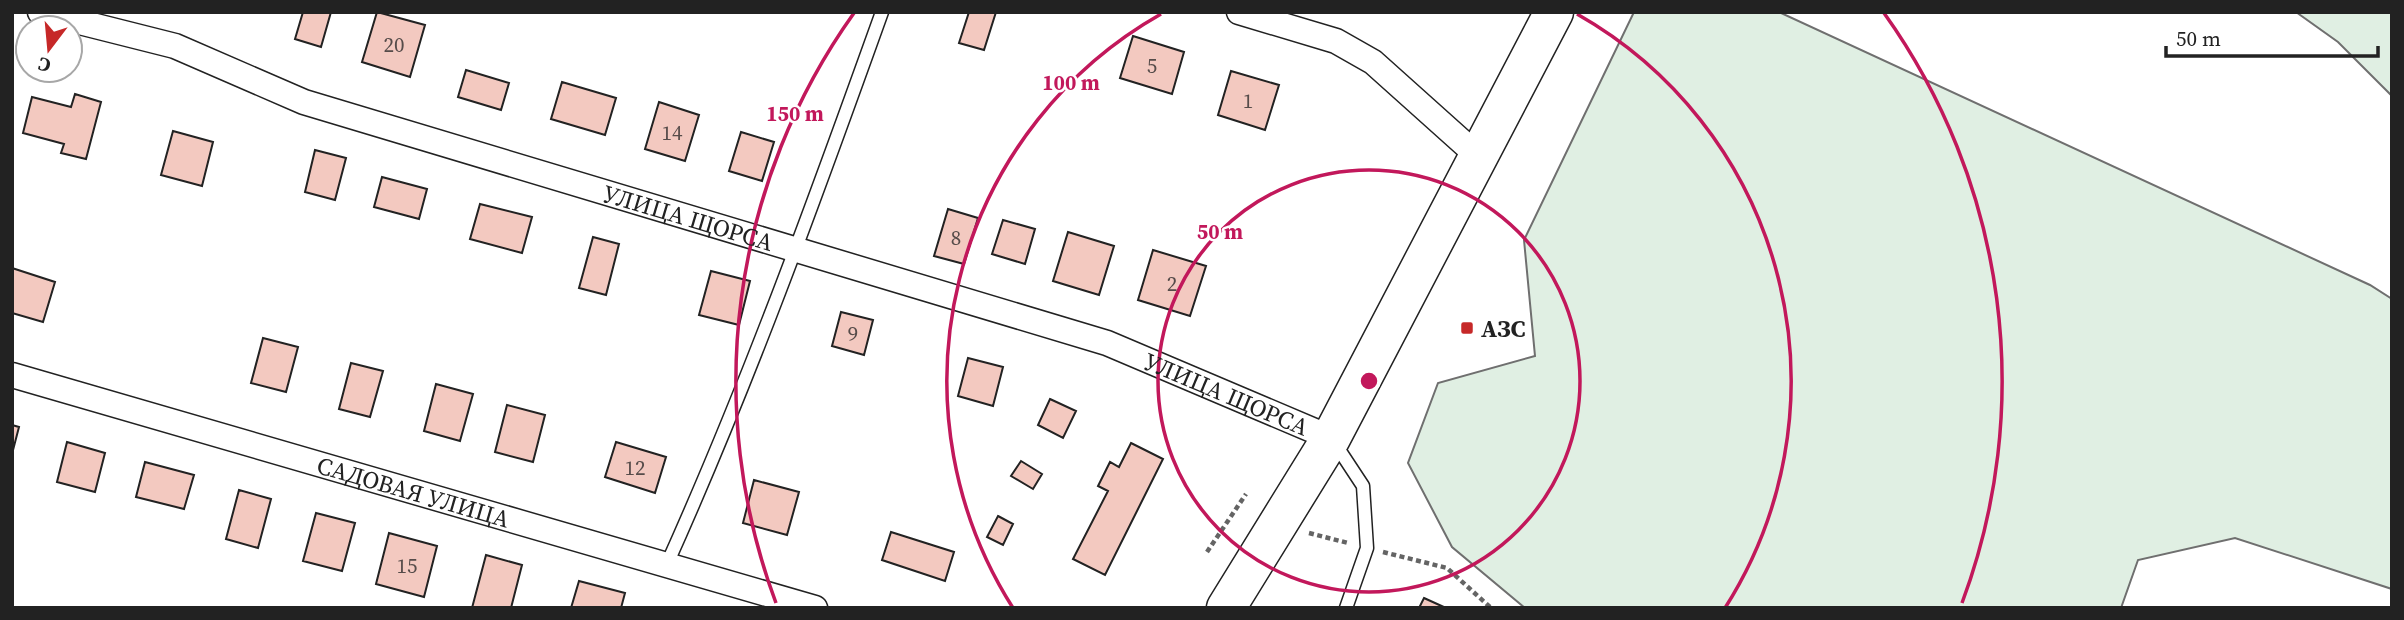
<svg xmlns="http://www.w3.org/2000/svg" width="2404" height="620" viewBox="0 0 2404 620" font-family="'Source Serif 4',serif">
  <style>
    .green { fill: #e0efe3; stroke: #6f6f6f; stroke-width: 2 }
    .building { fill: #f3c9c0; stroke: #222; stroke-width: 2 }
    .lines { fill: none; stroke-linecap: round; stroke-linejoin: round }
    .lane-casing { stroke: #222; stroke-width: 15 }
    .street-casing { stroke: #222; stroke-width: 27 }
    .highway-casing { stroke: #222; stroke-width: 41 }
    .path { stroke: #646464; stroke-width: 4.5; stroke-dasharray: 5 3.5; stroke-linecap: butt }
    .lane { stroke: #fff; stroke-width: 12 }
    .street { stroke: #fff; stroke-width: 24 }
    .highway { stroke: #fff; stroke-width: 38 }
    .ring { fill: none; stroke: #c2185b; stroke-width: 3.5 }
    .poi-dot { fill: #c62828; stroke: #fff; stroke-width: 2.5 }
    .labels { text-anchor: middle; dominant-baseline: central; stroke-width: 5; stroke-linejoin: round; paint-order: stroke }
    .number-label { font-size: 21px; fill: #564c4a }
    .street-label { font-size: 24px; fill: #222; stroke: #fff }
    .poi-label { font-size: 24px; font-weight: bold; fill: #222; stroke: #fff; text-anchor: start }
    .centre { fill: #c2185b; stroke: #fff; stroke-width: 3.5 }
    .ring-label { font-size: 21px; text-anchor: middle; font-weight: bold; fill: #c2185b; stroke: #fff; stroke-width: 5; stroke-linejoin: round; paint-order: stroke }
  </style>
  <rect width="100%" height="100%" fill="#fff"/>
  <path class="green" d="M1634,12H1779L2370,285L2392,299V589L2235,538L2138,560L2121,608H1525L1452,547L1408,463L1438,383L1535,356L1524,240Z
    M2296,12H2392V96L2338,42Z"/>
  <path class="building" d="M303,12H331L321,47L295,39Z
    M377,12L425,25L410,77L362,62Z
    M969,12H996L984,50L959,43Z
    M1133,36L1184,52L1172,94L1120,78Z
    M466,70L509,83L501,110L458,97Z
    M1231,71L1279,85L1265,130L1218,115Z
    M562,82L616,98L605,135L551,119Z
    M75,94L101,102L86,159L61,153L64,144L23,133L32,97L71,107Z
    M659,102L699,115L685,161L645,149Z
    M173,131L213,142L202,186L161,175Z
    M741,132L774,142L762,181L729,171Z
    M315,150L346,158L335,200L305,192Z
    M382,177L427,189L419,219L374,207Z
    M480,204L532,217L522,253L470,239Z
    M948,209L978,218L964,264L934,256Z
    M1003,220L1035,229L1025,264L992,254Z
    M1068,232L1114,246L1099,295L1053,281Z
    M593,237L619,244L606,295L579,288Z
    M1153,250L1206,266L1190,316L1138,300Z
    M12,268L55,282L43,322L12,313Z
    M711,271L750,281L739,325L699,315Z
    M841,312L873,320L864,355L832,346Z
    M263,338L298,347L286,392L251,383Z
    M968,358L1003,367L993,406L958,396Z
    M351,363L383,371L370,417L339,409Z
    M436,384L473,394L460,441L424,431Z
    M1050,399L1076,411L1063,438L1038,425Z
    M507,405L545,415L533,462L495,452Z
    M12,425L19,427L12,454Z
    M67,442L105,453L95,492L57,482Z
    M616,442L666,457L655,493L605,477Z
    M1131,443L1163,459L1105,575L1073,559L1108,491L1098,486L1110,462L1119,467Z
    M1021,461L1042,474L1033,489L1011,476Z
    M145,462L194,475L184,509L136,497Z
    M754,480L799,492L787,535L743,523Z
    M239,490L271,499L258,548L226,539Z
    M316,513L355,523L342,571L303,561Z
    M998,516L1013,524L1003,545L987,537Z
    M891,532L954,552L945,581L882,560Z
    M389,533L437,546L424,597L376,584Z
    M486,555L522,565L511,608H472Z
    M579,581L625,593L621,608H571Z
    M1424,598L1446,608H1419Z"/>
  <g class="lines">
    <g class="lane-casing">
      <path id="lane" d="M1334,442L1363,486L1367,548L1346,608
        M667,564C748,384 815,199 882,12"/>
    </g>
    <g class="street-casing">
      <g id="street">
        <path id="s1" d="M40,12L175,46L304,102L1107,343L1331,438"/>
        <path d="M1239,12L1336,41L1373,62L1479,157"/>
        <path id="s2" d="M12,375L815,608"/>
      </g>
    </g>
    <g class="highway-casing">
      <path id="highway" d="M1226,608L1331,438L1554,12"/>
    </g>
    <path class="path" d="M1309,533L1348,543
      M1207,552L1246,494
      M1383,552L1447,568L1491,608"/>
    <use href="#lane" class="lane"/>
    <use href="#street" class="street"/>
    <use href="#highway" class="highway"/>
  </g>
  <g class="ring">
    <circle cx="1369" cy="381" r="211"/>
    <path d="M1013 608A422 422 0 0 1 1161 14M1577 14A422 422 0 0 1 1725 608"/>
    <path d="M776 603A633 633 0 0 1 854 13M1884 13A633 633 0 0 1 1962 603"/>
  </g>
  <rect class="poi-dot" x="1460" y="321" width="14" height="14" rx="3.5"/>
  <g class="labels">
    <g class="number-label">
      <text x="394" y="44">20</text>
      <text x="1152" y="65">5</text>
      <text x="1248" y="100">1</text>
      <text x="672" y="132">14</text>
      <text x="956" y="237">8</text>
      <text x="1172" y="283">2</text>
      <text x="853" y="333">9</text>
      <text x="635" y="467">12</text>
      <text x="407" y="565">15</text>
    </g>
    <g class="street-label">
      <text stroke="none"><textPath href="#s1" startOffset="681">УЛИЦА ЩОРСА</textPath></text>
      <text stroke="none"><textPath href="#s1" startOffset="1248">УЛИЦА ЩОРСА</textPath></text>
      <text stroke="none"><textPath href="#s2" startOffset="418">САДОВАЯ УЛИЦА</textPath></text>
    </g>
    <g class="poi-label">
      <text x="1481" y="328">АЗС</text>
    </g>
  </g>
  <circle cx="1369" cy="381" r="10" class="centre"/>
  <g class="ring-label">
    <text x="1071" y="90">100 m</text>
    <text x="795" y="121">150 m</text>
    <text x="1220" y="239">50 m</text>
  </g>
  <rect width="2404" height="620" fill="none" stroke="#222222" stroke-width="28"/>
  <g transform="translate(49 49) rotate(196)"><circle r="33" fill="#ffffff" stroke="#a7a7a7" stroke-width="2"/>
  <path d="M0-5L12 26L0 18L-12 26Z" fill="#c62828"/>
  <text y="-10" font-size="19" font-weight="bold" text-anchor="middle" fill="#222222">С</text>
  </g>
  <path d="M2166 46v10h212v-10" fill="none" stroke="#222222" stroke-width="3.5"/>
  <text x="2176" y="46" font-size="21" fill="#222222" stroke="#ffffff" stroke-width="5" paint-order="stroke">50 m</text>
</svg>
